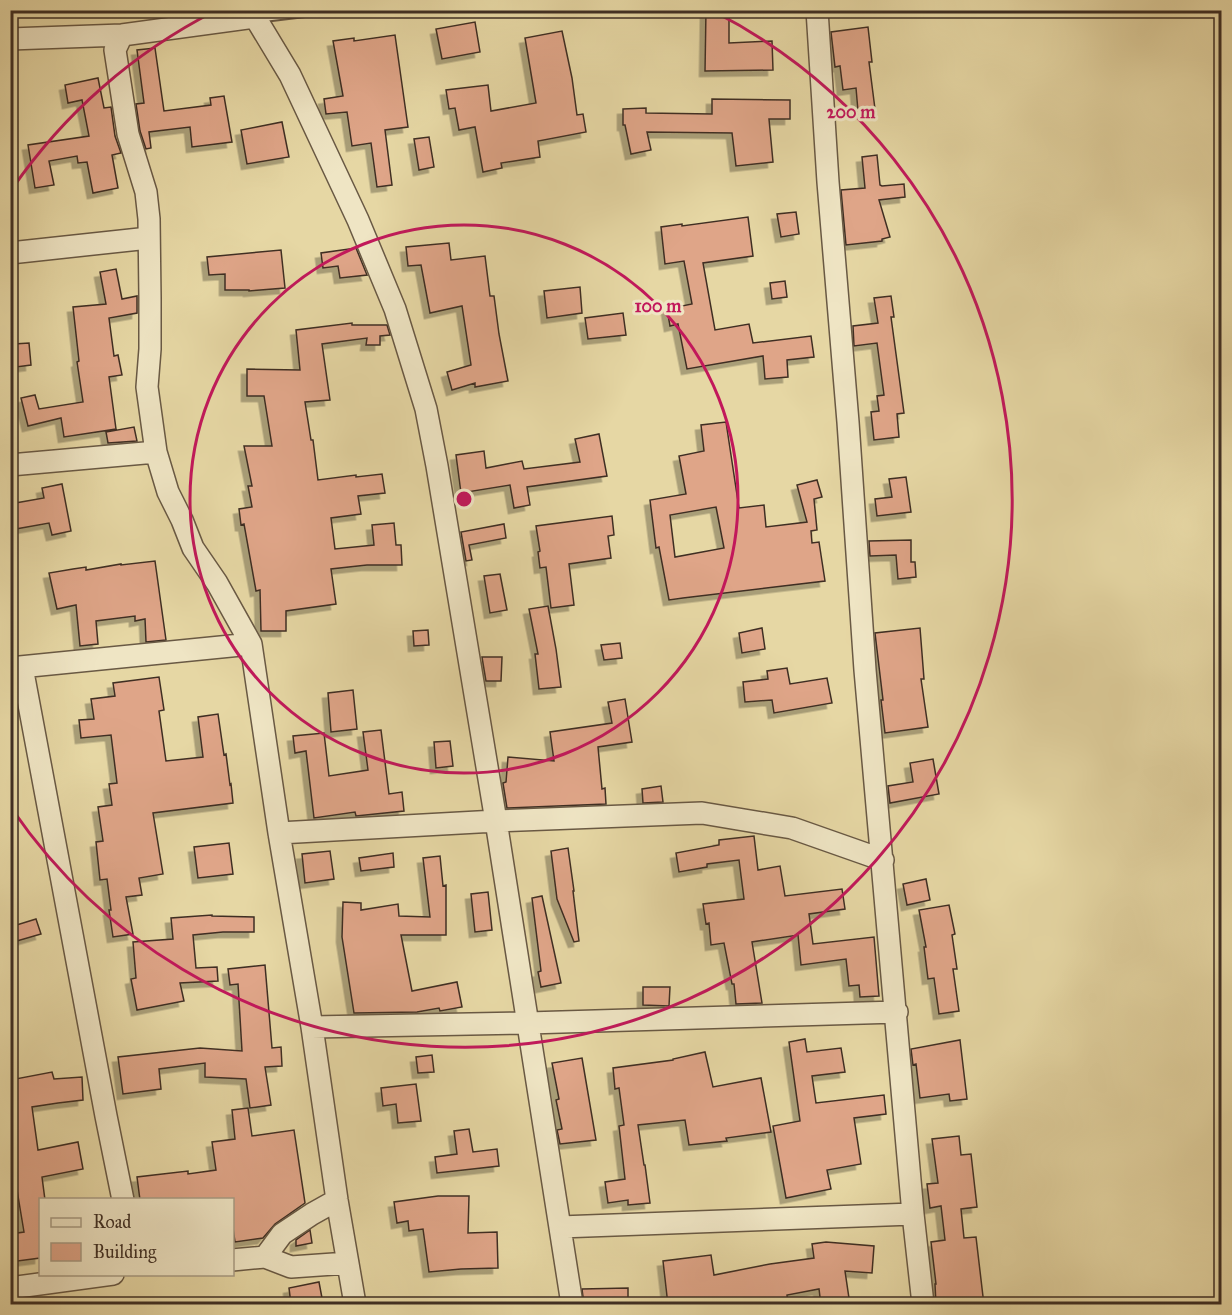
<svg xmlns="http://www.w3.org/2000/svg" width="1232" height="1315" viewBox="0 0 1232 1315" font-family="'IM FELL Great Primer',serif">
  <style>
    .building { fill: #dfa588; stroke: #3f2f24; stroke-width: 1.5; fill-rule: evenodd; filter: url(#shadow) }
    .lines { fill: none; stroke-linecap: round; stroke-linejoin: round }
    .lane-casing { stroke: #695944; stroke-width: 14 }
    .street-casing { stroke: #695944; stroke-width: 24 }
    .lane { stroke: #efe5c4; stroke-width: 10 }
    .street { stroke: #efe5c4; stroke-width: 21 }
    .ring { fill: none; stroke: #c2185b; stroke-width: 3 }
    .centre { fill: #c2185b; stroke: #efe5c4; stroke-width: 3 }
    .ring-label { font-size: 18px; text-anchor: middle; font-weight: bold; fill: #c2185b; stroke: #efe5c4; stroke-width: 6; stroke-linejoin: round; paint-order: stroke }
  </style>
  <defs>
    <filter id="shadow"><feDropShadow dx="-5.5" dy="5.5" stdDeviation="0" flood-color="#0004"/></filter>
  </defs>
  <rect width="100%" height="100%" fill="#e6d7a4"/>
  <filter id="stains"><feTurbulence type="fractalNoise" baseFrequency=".00333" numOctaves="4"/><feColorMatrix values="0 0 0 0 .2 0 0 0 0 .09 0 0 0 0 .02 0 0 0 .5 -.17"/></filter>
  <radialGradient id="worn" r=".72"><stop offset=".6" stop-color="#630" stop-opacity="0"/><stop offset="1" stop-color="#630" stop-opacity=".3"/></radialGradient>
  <path class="building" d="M706,10H729V43L772,41L773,70L705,71Z
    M475,22L480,52L442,59L436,29Z
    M868,27L872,62H869L875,109L858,111L856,88L843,90L840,66L835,67L831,32Z
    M562,31L572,78L577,115L583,114L586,132L538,141L540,157L501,163L502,168L483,172L475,127L459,130L455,108L449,109L446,90L488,85L491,111L536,103L525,38Z
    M395,35L408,127L385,130L392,185L377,187L371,143L352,146L347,112L326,114L324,99L343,96L333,41L354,38V41Z
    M155,48L164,111L211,105L210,98L224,96L232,142L192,147L190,127L149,132L151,148L146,149L140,131L136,104L144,103L137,50Z
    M98,78L104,108L111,107L115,136L121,153L112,155L118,188L93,193L87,162L78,163L77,156L49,161L54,185L35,188L28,145L89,136L82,100L68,103L65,85Z
    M712,99L790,100V119H769L773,162L736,166L732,133L647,132L651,150L631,154L625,125H623V109L646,108V113L712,114Z
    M282,122L289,157L247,164L241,130Z
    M429,137L434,167L419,170L414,139Z
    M877,155L880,185L882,186L904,184L905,197L879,200L890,237L882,239V241L846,245L841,190L865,188L862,157Z
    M796,212L799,234L781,237L777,214Z
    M748,217L753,256L703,263L715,330L749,324L753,343L811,336L814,357L787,360L788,377L765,379L763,356L687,369L678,324L670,326L667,309L692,304L684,261L665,264L661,227L682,224V226Z
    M449,243L451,260L485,256L490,296H494L499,334L508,381L475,387V383L452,390L447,372L471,365L462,306L430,313L421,265L408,266L406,247Z
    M356,248L367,275L340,278L338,266L323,268L321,253Z
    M281,250L285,288L249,291V290H225V274L209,275L207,257Z
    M116,269L122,299L137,296V313L109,318L114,356L118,355L122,375L109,377L116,429L64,437L61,418L28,426L21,398L35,395L39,409L83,402L77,362L79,361L73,307L106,304L100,272Z
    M785,281L787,297L772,299L770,283Z
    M580,287L582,313L547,318L544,291Z
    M891,296L894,317H891L904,413L897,414L899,437L874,440L871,412L879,411L877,396L884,395L877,343L854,346L853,326L878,323L874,298Z
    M623,313L626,335L588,339L585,318Z
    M352,323V325H387L390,335L380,336V345H366L367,338L322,344L330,400L305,402L311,440H313L318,480L356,475V477L382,474L385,493L358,496L361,514L331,518L335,549L374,545L372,525L394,523L396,545H401L402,565H367L331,569L336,604L286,611V631H261L260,590L256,591L244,524L241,525L239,509L252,507L248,486H252L244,446H272L264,396H247V369L300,370L296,330Z
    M29,343L31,365L16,367L14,344Z
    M726,422L739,508L764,505L766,527L807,522L797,485L817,480L822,497L814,499L817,530L811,531L812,543L819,542L825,581L683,598L669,600L659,547L656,548L650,500L686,494L679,456L704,451L701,425ZM716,507L724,548L675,557L670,515Z
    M134,427L137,441L108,443L106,432Z
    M599,434L607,476L527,487L530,505L514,508L510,485L461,493L456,455L484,451L486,468L522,461L524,469L580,462L575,439Z
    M906,477L911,512L877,516L875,499L892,497L889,479Z
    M62,484L71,531L52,535L49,523L10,530V504L44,498L42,488Z
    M612,516L614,535L608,536L611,558L569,564L574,605L551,608L546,567L540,568L538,552L540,551L536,526Z
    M504,524L506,538L469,545L472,560L466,561L461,532Z
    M911,540V562H915L916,577L898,579L896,555L870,556L869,541Z
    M155,561L166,640L146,642L145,619L135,621V616L96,621L98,644L80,646L76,605L57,609L49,573L73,569L86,567V570L121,564V565Z
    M500,574L507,610L490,613L484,576Z
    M548,606L556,649L561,687L539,689L535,654H538L529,609Z
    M762,628L765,649L742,653L739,633Z
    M920,628L924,679H921L928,727L885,733L881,700H883L875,633Z
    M428,630L429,645L414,646L413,631Z
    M620,643L622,658L604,660L601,645Z
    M482,657H502L501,681H486Z
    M787,668L790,684L827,678L832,703L774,713L772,700L745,702L743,682L768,679L767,671Z
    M159,677L164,710L159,711L166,761L203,757L198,717L218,714L224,755L226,754L230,785L231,784L233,803L153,813L163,874L139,878L142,895L126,897L133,934L113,937L109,910H111L107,879L100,880L96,842L103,841L98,807L112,805L109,784L117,783L111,735L81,738L79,720L94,719L91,699L115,696L113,683Z
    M353,690L357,729L331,732L328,693Z
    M625,699L632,742L598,747L602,789L605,788L606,804L507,808L503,783L506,782L508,757L554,761L550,732L612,723L608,702Z
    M381,730L389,794L402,792L404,811L356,816L355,812L314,818L306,751L295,753L293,736L324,733L329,776L368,770L363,732Z
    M450,741L453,766L436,768L434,742Z
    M933,759L939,794L890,803L888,786L913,782L910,763Z
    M661,786L663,802L643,803L642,789Z
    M754,836L758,870L780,866L785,896L842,889L845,909L809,914L813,944L874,937L879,996L860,997L859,985L849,986L846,959L801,965L798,935L752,942L762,1003L736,1004L734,984H732L724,943L711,945L709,923L706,924L703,904L744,899L739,860L707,864V867L679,872L676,853L719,845V840Z
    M229,843L233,874L198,878L194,847Z
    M568,848L574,891H573L579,941L574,942L557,899L551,851Z
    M330,851L334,879L305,883L302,854Z
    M393,853L394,867L361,871L359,858Z
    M440,856L443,886L446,885V935H401L412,991L457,982L462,1007L440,1011L439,1008L417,1012L354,1013L342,937L343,902L361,903V910L398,904L399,916L430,917L423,858Z
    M926,879L930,900L907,905L903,884Z
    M488,892L492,930L475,932L471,894Z
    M542,896L561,983L541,987L538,972L541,971L532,898Z
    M949,905L955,934L952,935L957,969H953L959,1011L939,1014L934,978L928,979L924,947H926L919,910Z
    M212,915V916L254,917V932H223L193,935L196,968L217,967L218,981L180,983L184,1001L137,1010L131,979L136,978L133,942L173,939L171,918Z
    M36,919L41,934L10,943V927Z
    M265,965L272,1048L281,1047L282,1066L265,1067L271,1105L250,1108L246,1079L205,1077V1063L159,1069L161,1089L123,1094L118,1057L200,1048L242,1051L238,984L230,985L228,969Z
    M643,987H670L669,1006L643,1005Z
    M805,1039L807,1052L841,1048L845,1072L812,1076L816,1103L884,1095L886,1114L854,1118L861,1164L827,1170L831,1189L786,1198L773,1126L800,1121L789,1042Z
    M960,1040L967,1099L950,1101L949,1094L920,1098L916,1064L913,1065L911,1049Z
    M705,1052L713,1087L761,1078L771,1132L726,1138L727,1141L689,1145L685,1120L638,1125L644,1165H645L650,1203L628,1205V1200L608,1203L605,1182L625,1179L619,1126L624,1125L619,1088L615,1089L613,1068L673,1060V1059Z
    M432,1055L434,1072L418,1073L416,1057Z
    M582,1058L596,1140L560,1144L557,1130L562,1129L556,1100L559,1099L552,1063Z
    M52,1072L54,1079L82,1077L83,1100L58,1103L32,1107L38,1150L78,1142L83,1169L42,1177L45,1200H40V1258L10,1262V1234L24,1232L17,1190L10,1191V1080Z
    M416,1084L421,1121L398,1123L396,1104L383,1106L381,1088Z
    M248,1108L252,1136L294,1130L305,1203L275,1224L263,1238L235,1242L232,1221V1200H140L137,1177L188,1171V1174L216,1170L212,1142L235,1139L232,1110Z
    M469,1129L473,1152L497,1149L499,1166L437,1173L435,1157L457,1154L454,1131Z
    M959,1136L961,1155L971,1154L977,1207L961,1209L964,1238L976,1237L984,1305H936L935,1284H936L931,1242L945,1240L941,1206L930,1208L927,1184L938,1183L932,1139Z
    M438,1196H469L468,1233L497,1232L498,1268L461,1269L429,1272L423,1229L409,1231L408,1221L397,1223L394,1202Z
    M310,1230L312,1243L296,1246V1240Z
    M826,1242L874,1246L872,1273L845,1271L850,1305H821L819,1289L787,1295L788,1305H668L663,1261L711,1255L714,1275L770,1264L814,1258L812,1244Z
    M319,1282L322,1298L291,1304L289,1288Z
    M628,1288V1305H584L582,1289Z"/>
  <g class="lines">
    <g class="lane-casing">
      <path id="lane" d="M255,17L313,10"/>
    </g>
    <g class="street-casing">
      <path id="street" d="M254,10L255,17L290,75L358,220L395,309L426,409L437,466L496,821L572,1304
        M817,10L828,182L848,422L865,670L913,1214L923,1304
        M122,35L115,50L128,134L146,192L149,219L150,298V349L147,387L156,452L168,492L182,520L193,548L217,583L251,644L279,833L312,1027L337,1200L355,1304
        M10,39L122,35L255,17
        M10,253L149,238
        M10,465L156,452
        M22,667L106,1116L123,1200
        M10,668L251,644
        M279,833L496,821L702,813L792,828L883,860
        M312,1027L528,1023L897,1012
        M560,1227L913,1214
        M265,1257L282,1234L312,1214L337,1200
        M232,1260L265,1257L291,1267L348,1263
        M10,1288L113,1274"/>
    </g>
    <use href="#lane" class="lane"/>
    <use href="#street" class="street"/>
  </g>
  <g class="ring">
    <circle cx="464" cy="499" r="274"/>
    <path d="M12 189A548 548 0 0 1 215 11M713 11A548 548 0 1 1 12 809"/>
  </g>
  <circle cx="464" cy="499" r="9" class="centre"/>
  <g class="ring-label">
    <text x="851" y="118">200 m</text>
    <text x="658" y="312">100 m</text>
  </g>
  <rect width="1232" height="1315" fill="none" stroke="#e6d7a4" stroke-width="36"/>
  <rect x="12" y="12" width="1208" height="1291" fill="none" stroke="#3f2f24" stroke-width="3"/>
  <rect x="18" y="18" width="1196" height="1279" fill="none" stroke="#3f2f24" stroke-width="1.5"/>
  <rect x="39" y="1198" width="195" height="78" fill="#efe5c4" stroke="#a99c84" stroke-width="1.5"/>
  <rect x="51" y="1218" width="30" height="9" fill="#efe5c4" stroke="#a99c84" stroke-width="1.5"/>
  <text x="93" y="1228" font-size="18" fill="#3f2f24">Road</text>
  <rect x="51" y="1243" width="30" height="18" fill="#dfa588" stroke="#a99c84" stroke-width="1.5"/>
  <text x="93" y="1258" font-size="18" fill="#3f2f24">Building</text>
  <rect width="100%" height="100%" filter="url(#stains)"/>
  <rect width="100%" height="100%" fill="url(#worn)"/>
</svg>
